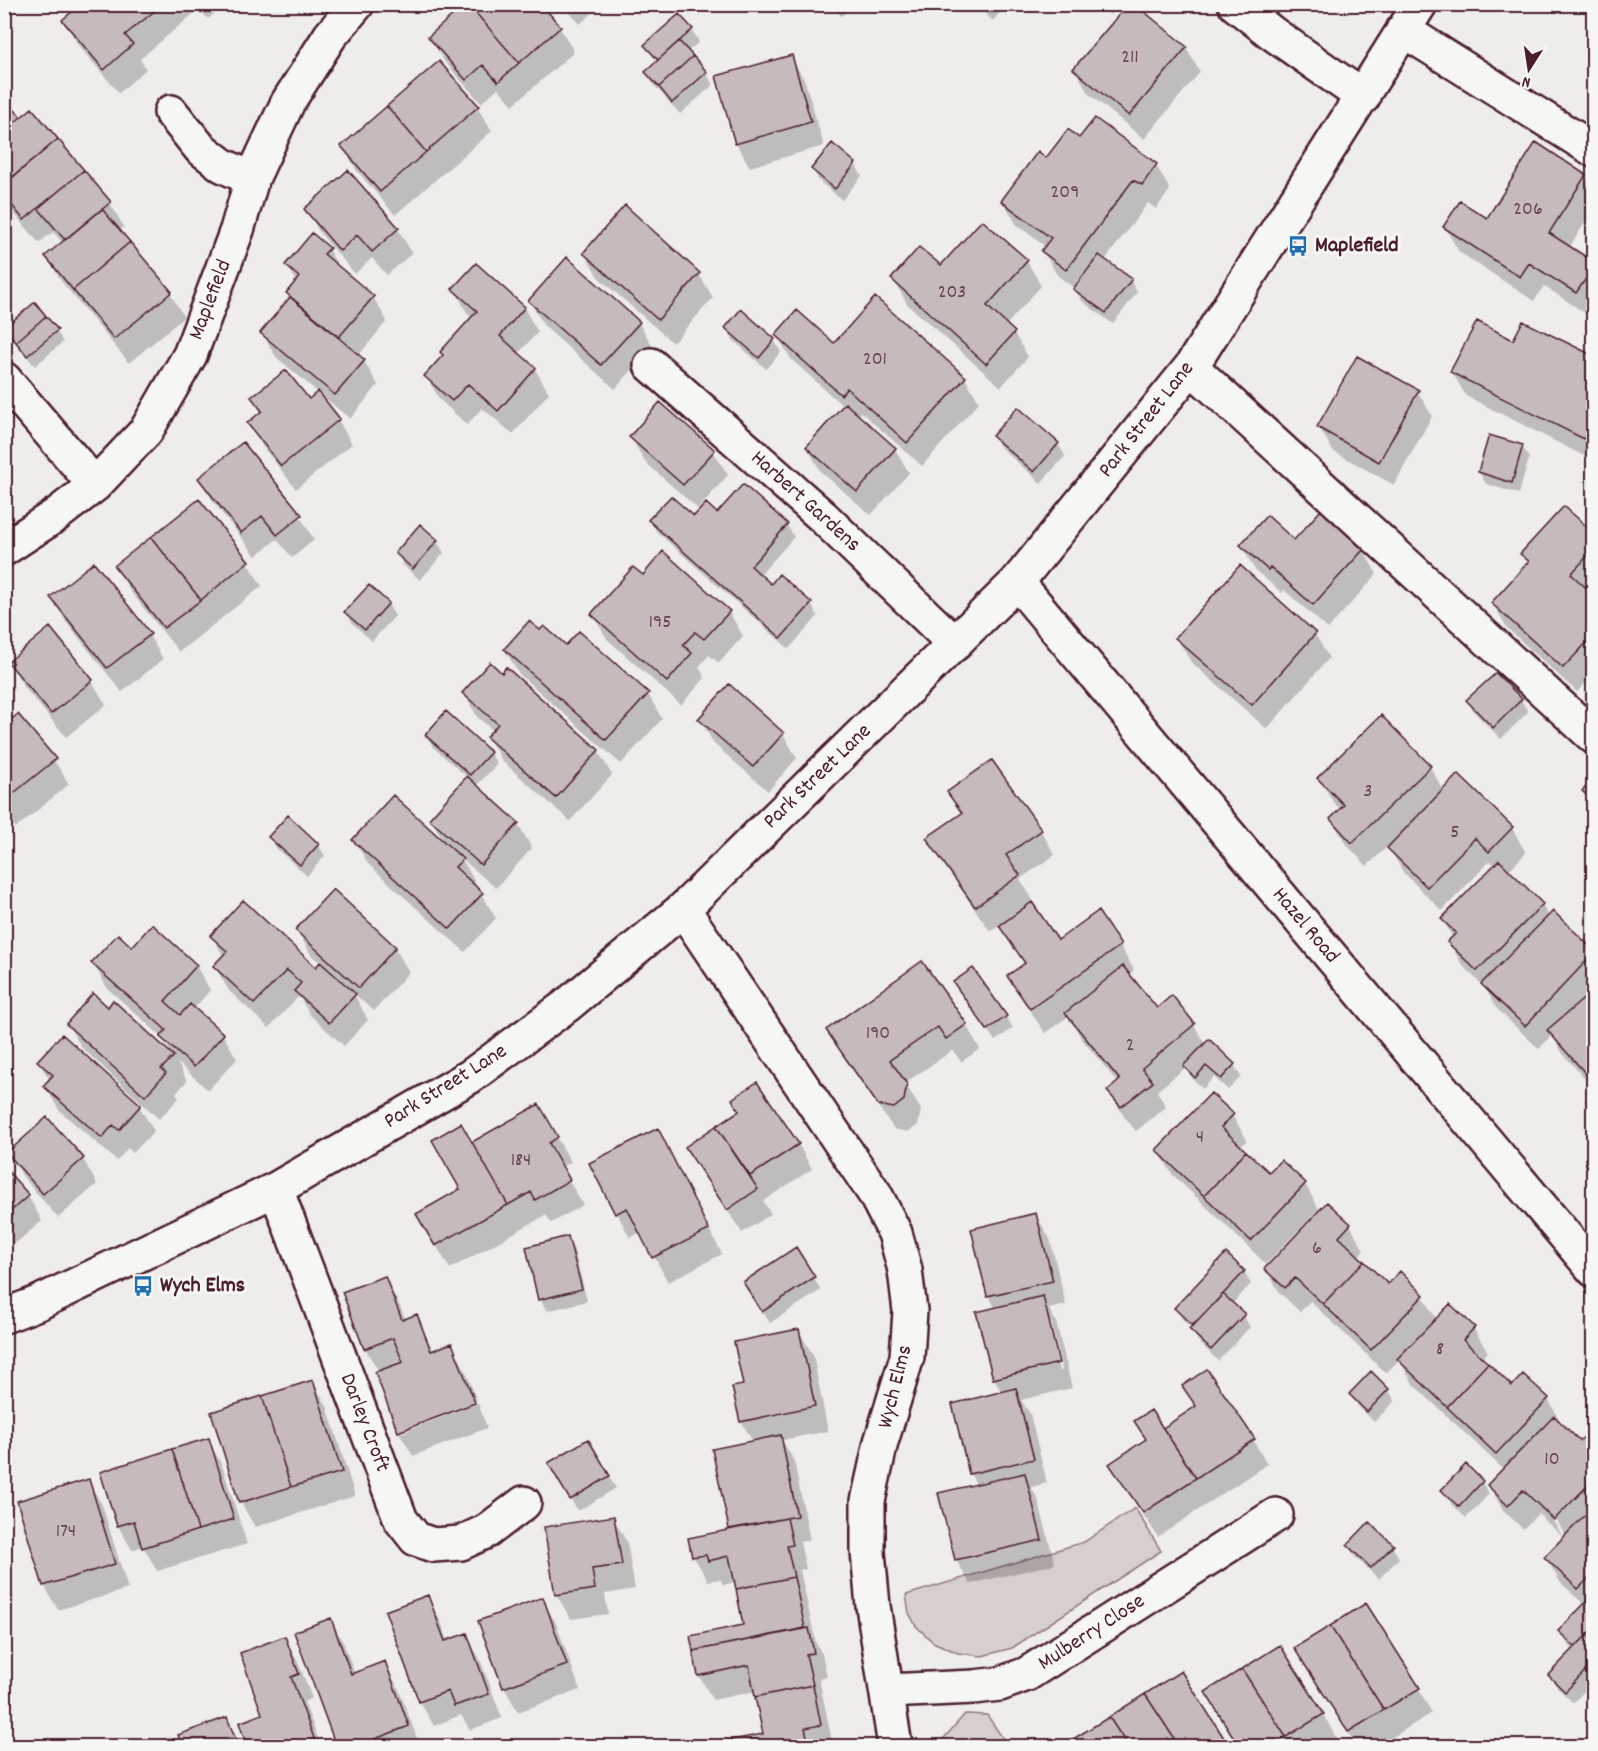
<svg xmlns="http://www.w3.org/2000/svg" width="1598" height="1751" viewBox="0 0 1598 1751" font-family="Dekko,sans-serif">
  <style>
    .green { fill: #d7cfce; stroke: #90777c; stroke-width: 1.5 }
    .shadow { fill: #0003; fill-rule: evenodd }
    .building { fill: #c6babb; stroke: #4a1f2b; stroke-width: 1.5 }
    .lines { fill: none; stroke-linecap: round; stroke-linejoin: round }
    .minor-casing { stroke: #4a1f2b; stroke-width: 38 }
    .minor { stroke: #f6f6f2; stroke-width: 33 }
    .labels { text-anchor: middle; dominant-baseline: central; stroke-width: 6; stroke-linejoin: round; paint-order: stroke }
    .number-label { font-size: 20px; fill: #69464f }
    .poi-label { font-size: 22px; font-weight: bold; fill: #4a1f2b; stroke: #f6f6f2; text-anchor: start }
    .street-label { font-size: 22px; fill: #4a1f2b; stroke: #f6f6f2 }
  </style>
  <rect width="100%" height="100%" fill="#efedea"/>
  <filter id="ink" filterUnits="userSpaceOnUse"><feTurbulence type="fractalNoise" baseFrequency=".0167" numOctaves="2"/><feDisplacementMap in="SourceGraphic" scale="12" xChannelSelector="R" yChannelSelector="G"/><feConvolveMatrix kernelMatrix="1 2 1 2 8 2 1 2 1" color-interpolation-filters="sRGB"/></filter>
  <g filter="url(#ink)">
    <path class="green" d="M1135,1508L1161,1551L1012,1648L982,1656L958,1653L933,1642L916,1626L909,1613L906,1595L1084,1542Z
      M965,1714L987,1715L1008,1746H937Z"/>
    <path class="shadow" d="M83,4H226L208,19L199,9L140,59L146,69L119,93L78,45L64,20Z
      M562,4H603L580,24Z
      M831,4H855L841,16Z
      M930,4H941L935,10Z
      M975,4H1007L993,21Z
      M1099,4H1120L1110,15Z
      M560,28L574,52L513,105L498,88L481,103L444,61L430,37Z
      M692,30L699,42L687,52L706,73L713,85L680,114L653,84L646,72L657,62L646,45Z
      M1186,48L1200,72L1144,139L1089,94L1075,69Z
      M791,57L805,81L824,146L750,167L736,143Z
      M4,100L20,119L110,203L124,227L119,231L170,293L184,317L129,363L61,281L47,256L63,243L53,232L39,243L14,213L4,196L10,181L4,174Z
      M477,107L492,131L395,215L357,171L343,146Z
      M1095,120L1156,165L1170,190L1156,209L1148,203L1105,260L1130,280L1137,292L1113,324L1082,301L1075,289L1057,275L1043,251L1046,247L1017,225L1003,201L1046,160L1080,140Z
      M855,164L862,176L842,200L819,181L813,169Z
      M1585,176L1594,191V209L1569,248L1594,263V312L1591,317L1544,286L1534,301L1459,252L1445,227L1487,220Z
      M306,209L398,229L412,253L387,275L372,258L355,274L320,233Z
      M328,249L341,271L373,297L387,321L358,356L364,361L378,385L350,419L319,393L338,420L352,444L296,489L263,447L249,423L262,413L253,398L309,401L319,393L276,357L262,333L291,299L287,293L297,282L287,265Z
      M585,254L699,274L713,298L673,343L599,278Z
      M1027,261L1041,286L1006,325L1014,333L1028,357L1001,387L907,304L893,279L941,267Z
      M4,271L9,279L4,282Z
      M454,289L524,308L538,332L518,354L535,369L549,393L513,434L482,408L467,425L440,400L426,376L473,318L468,314Z
      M530,301L639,323L653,347L615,389L544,326Z
      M742,311L774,340L781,352L766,369L733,340L727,328Z
      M6,328L56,330L63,342L35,366L13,340Z
      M777,335L965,378L979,402L922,466L861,412L858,416L895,449L909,473L871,515L821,472L807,447L844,407L791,359Z
      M1594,358V461L1466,396L1452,372Z
      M1418,392L1432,416L1394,485L1333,451L1319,427Z
      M1018,409L1058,444L1065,456L1041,483L1001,448L994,436Z
      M631,437L713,451L728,475L698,509L645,462Z
      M1522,446L1529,458L1519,494L1486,484L1479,472Z
      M200,478L300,516L314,540L292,558L277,539L256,556L214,503Z
      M717,515L787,525L794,537L760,575L771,586L811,604L818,616L789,649L657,532L650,520Z
      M1594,535V588L1589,593L1594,597V674L1577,692L1507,628L1493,603L1528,564L1522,554Z
      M437,541L444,553L420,580L403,565L397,553Z
      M1294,542L1363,550L1377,574L1328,629L1284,590L1282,593L1255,570L1241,545Z
      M247,562L262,586L179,652L130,591L116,566Z
      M643,577L729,612L743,636L719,663L709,655L699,667L705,678L681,705L607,639L593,615Z
      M369,587L388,604L395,616L372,641L353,624L346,613Z
      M52,597L149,635L163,659L122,692L66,622Z
      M541,633L648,694L662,719L621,764L519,674L505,650Z
      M1315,634L1329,658L1267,729L1191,662L1177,638Z
      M10,662L92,681L106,705L66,737L24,687Z
      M1496,675L1521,700L1528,712L1501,739L1475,713L1468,701Z
      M464,694L598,751L612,775L570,821L502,761L488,737L494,731L478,718Z
      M700,719L783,734L797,758L768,791L714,744Z
      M4,727L54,760L69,784L16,828L4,814Z
      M427,735L490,753L497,764L476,786L518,824L532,848L496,888L462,859L476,884L474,887L481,894L496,918L465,952L368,864L354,840L444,842L431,819L467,777L433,747Z
      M1430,767L1444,791L1458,776L1512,828L1526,853L1508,871L1542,905L1549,917L1594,952V1089L1563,1054L1552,1035L1539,1049L1497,1009L1485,988L1463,966L1449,942L1453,938L1443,920L1495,866L1490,861L1442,911L1403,872L1388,846L1367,866L1346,844L1332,820L1341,810L1333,802L1319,778Z
      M1594,781V806L1583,791Z
      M949,792L1041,831L1055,855L1020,879L1033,900L1030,902L1058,942L1120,946L1134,970L1128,975L1157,1010L1172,998L1194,1025L1206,1045L1209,1041L1234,1065L1241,1077L1228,1090L1214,1077L1203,1089L1192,1078L1186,1067L1157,1091L1166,1107L1136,1131L1123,1115L1109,1091L1118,1083L1081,1038L1069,1016L1045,1033L1023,1000L1009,976L1025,965L1000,924L990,931L942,862L928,838L962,814Z
      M270,837L318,844L325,856L307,876L277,849Z
      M297,930L395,948L409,972L374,1011L354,994L368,1020L344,1046L310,1015L299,996L269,1028L229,991L215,967L224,957L212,936L316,969L321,963L311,955Z
      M132,949L196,966L210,990L194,1009L223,1035L237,1059L208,1090L177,1062L187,1081L176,1093L179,1098L159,1119L82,1048L67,1024L108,1009L172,1055L162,1037L107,988L93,963Z
      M922,963L966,1025L980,1049L961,1062L953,1050L905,1083L921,1110L918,1125L908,1132L894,1129L842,1055L827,1030Z
      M955,983L1006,1017L1013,1028L995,1041Z
      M39,1062L139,1106L154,1131L133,1153L128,1148L117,1161L59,1110L45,1086L50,1081Z
      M538,1106L571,1162L561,1167L583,1205L551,1223L546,1215L450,1269L418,1214L462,1189L471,1144Z
      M741,1112L798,1144L812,1169L763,1201L771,1214L742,1233L687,1148Z
      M1232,1115L1247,1140L1240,1147L1269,1174L1305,1184L1319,1209L1266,1264L1172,1174L1158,1150Z
      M47,1119L83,1159L97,1184L58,1218L23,1177L9,1153Z
      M658,1130L722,1254L668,1282L641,1232L630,1238L591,1163Z
      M4,1170L28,1196L42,1221L4,1253Z
      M1328,1205L1350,1225L1364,1250L1358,1257L1388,1286L1423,1296L1437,1320L1473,1328L1488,1352L1481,1359L1512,1388L1548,1399L1562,1424L1580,1443L1594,1428V1681L1573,1703L1557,1687L1550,1675L1574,1650L1567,1643L1560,1631L1585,1605L1560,1582L1546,1558L1566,1537L1552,1512L1549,1514L1563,1537L1538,1514L1523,1529L1503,1510L1489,1485L1504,1470L1413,1384L1399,1360L1386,1373L1310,1301L1300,1312L1280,1293L1266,1269Z
      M1036,1215L1050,1239L1066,1305L1049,1309L1056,1322L1072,1388L1021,1400L1030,1414L1047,1483L1031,1487L1038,1499L1055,1564L970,1584L956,1560L940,1495L977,1486L970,1473L1002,1393L994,1379L996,1309L988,1295ZM1048,1322H1051L1062,1370L1059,1371Z
      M567,1238L574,1250L587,1301L547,1311L540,1299Z
      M795,1249L821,1290L770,1323L751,1294Z
      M1244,1272L1251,1284L1232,1304L1243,1315L1250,1327L1218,1361L1198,1341L1192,1329L1183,1320L1176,1308Z
      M384,1278L398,1302L406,1321L416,1316L434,1352L451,1345L465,1369L477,1401L401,1430V1433L478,1403L487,1428L413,1456L399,1432L377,1373L379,1372L365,1348Z
      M799,1331L813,1355L828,1431L782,1440L794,1461L810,1540L800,1542L806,1569L800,1570L816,1643L822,1654L827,1677L819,1678L833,1746H709L765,1735L756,1691L713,1700L699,1676L691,1637L745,1626L736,1582L723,1585L720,1579L708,1581L694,1557L690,1539L731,1531L714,1450L753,1442L741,1421L745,1386Z
      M313,1382L327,1406L355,1496L255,1527L241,1503L213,1413Z
      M1184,1386L1253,1440L1267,1464L1158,1537L1111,1465L1147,1441L1136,1422L1163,1430L1196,1408Z
      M1388,1389L1395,1401L1374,1422L1358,1406L1351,1394Z
      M208,1440L222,1465L247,1544L157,1571L143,1546L132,1550L118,1526Z
      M556,1476L609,1477L616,1488L578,1511Z
      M88,1480L102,1505L128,1589L58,1610L44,1585Z
      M1482,1482L1489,1494L1466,1518L1450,1502L1443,1490Z
      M613,1518L627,1542L635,1589L605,1594L608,1614L571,1619L556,1594Z
      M1348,1545L1392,1546L1399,1558L1379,1579L1355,1557Z
      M427,1597L441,1622L448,1642L466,1635L480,1659L502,1718L470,1730L461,1715L434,1726L420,1702L387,1612Z
      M542,1599L556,1623L580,1690L518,1712L504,1687Z
      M330,1620L344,1644L355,1674L384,1663L398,1687L420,1746H337L296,1633Z
      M284,1638L298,1662L312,1698L304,1702L321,1746H249L240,1724L264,1715Z
      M1181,1673L1227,1746H1065Z
      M1310,1673L1418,1688L1432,1713L1378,1746H1357Z
      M1207,1693L1323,1714L1337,1739L1325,1746H1240Z
      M226,1719L242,1746H184L180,1736Z"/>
    <path class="building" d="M81,4H152L157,9L125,35L133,44L104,70L62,20Z
      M465,4H468L519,63L498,82L483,65L466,80L428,37Z
      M468,4H541L561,27L519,63Z
      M1128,4H1135L1187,47L1129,116L1073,69Z
      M679,14L693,29L658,60L644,45Z
      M679,41L693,56L659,87L645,72Z
      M792,55L811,122L735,144L716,76Z
      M693,56L707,72L672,103L659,87Z
      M439,61L479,106L426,152L387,106Z
      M4,98L21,117L4,131Z
      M387,106L426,152L380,192L341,146Z
      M32,108L58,139L12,178L4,168V131Z
      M1095,118L1157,164L1142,185L1133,180L1066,270L1041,251L1051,238L1001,201L1038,151L1046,158L1068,129L1079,138Z
      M58,139L84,170L24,220L4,196V184Z
      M1536,142L1586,175L1549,233L1594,262V267L1576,293L1529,263L1520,277L1443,227L1460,201L1487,218Z
      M832,143L856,163L835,189L811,169Z
      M84,170L111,202L65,240L38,208Z
      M348,170L399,228L372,252L357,235L340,251L304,209Z
      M625,205L700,273L658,320L583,253Z
      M102,209L130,242L73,290L45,256Z
      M982,220L1028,260L987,306L1015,332L986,364L891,279L919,247L941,265Z
      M312,233L330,248L324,254L374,296L339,337L286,293L299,277L285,265Z
      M130,242L172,292L114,339L73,290Z
      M1099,255L1132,279L1106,313L1073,289Z
      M567,257L640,322L601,365L528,301Z
      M476,263L525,307L500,336L536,368L498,411L468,384L452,401L424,376L443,355L440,352L477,311L452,289Z
      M290,297L365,360L335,395L260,333Z
      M875,297L966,377L907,443L847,388L841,395L775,335L797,310L834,343Z
      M35,302L46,316L16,342L4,328Z
      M741,309L775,339L759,358L725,328Z
      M46,316L58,330L27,356L16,342Z
      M1477,321L1513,340L1523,321L1594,356V420L1584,439L1450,372Z
      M1357,356L1419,390L1379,462L1317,427Z
      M286,370L309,399L318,391L340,419L281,466L247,423L262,411L251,397Z
      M660,402L715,450L683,485L629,437Z
      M845,403L896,448L857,492L806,447Z
      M1018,407L1059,443L1034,472L992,436Z
      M1489,435L1523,445L1512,483L1478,472Z
      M243,442L302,515L277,535L262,516L241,533L198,478Z
      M743,484L788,524L751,566L771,584L779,574L812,603L781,638L648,520L671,496L694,516L706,503L717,513Z
      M199,499L249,561L201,600L151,537Z
      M1564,506L1594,533V549L1571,574L1594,595V635L1563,668L1491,603L1529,561L1520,554Z
      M1321,510L1364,549L1313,605L1270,567L1268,570L1240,545L1267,515L1294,540Z
      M420,524L438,540L413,569L395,553Z
      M151,537L201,600L164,628L114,566Z
      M663,551L730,611L704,639L695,632L683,645L692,653L667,682L591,614L633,567L643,575Z
      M94,562L151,634L107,668L50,597Z
      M1240,565L1316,633L1252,705L1175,638Z
      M369,585L389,603L365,630L344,612Z
      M529,621L540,630L544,626L566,645L579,631L649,693L606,740L504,649Z
      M50,627L93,680L51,714L8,662Z
      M490,662L502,673L506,667L599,750L556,798L486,737L498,724L462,693Z
      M1496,673L1522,699L1493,728L1466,700Z
      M729,684L784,733L753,767L698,719Z
      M446,711L491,752L470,775L425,735Z
      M18,714L56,759L4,801V725Z
      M1381,715L1431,766L1352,843L1330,819L1344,805L1317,778Z
      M992,760L1042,830L1006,855L1020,875L975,907L926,838L962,813L947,792Z
      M1458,774L1513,827L1489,852L1475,838L1427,887L1387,848Z
      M467,776L519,823L481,865L429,819Z
      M1594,779V802L1582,791Z
      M393,795L463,859L455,867L483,893L450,929L352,840Z
      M288,815L319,844L300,865L268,837Z
      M1499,860L1543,904L1477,971L1447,942L1456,933L1441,919Z
      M333,889L396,947L359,988L295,930Z
      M243,900L316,967L320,962L356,994L329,1023L294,991L301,983L287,970L254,1004L213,966L227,951L210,936Z
      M1032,902L1058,940L1098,911L1121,945L1030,1009L1007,976L1025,963L999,926Z
      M1553,911L1594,950V953L1525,1026L1481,984Z
      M152,924L197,965L165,1001L180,1015L190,1004L224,1034L194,1067L160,1037L166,1030L91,963L118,934L132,947Z
      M922,961L967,1024L946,1039L938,1027L890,1060L907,1084L904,1100L894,1108L878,1105L826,1030Z
      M1123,966L1157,1008L1172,995L1195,1024L1142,1068L1153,1082L1121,1107L1107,1091L1120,1080L1065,1013Z
      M973,968L1007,1016L987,1030L953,982Z
      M1594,990V1083L1547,1030Z
      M93,993L108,1007L113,1000L174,1056L161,1069L166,1073L145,1096L66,1024Z
      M62,1034L141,1105L119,1130L113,1125L102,1138L43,1086L53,1075L37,1061Z
      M1209,1039L1235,1064L1221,1079L1206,1066L1195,1078L1183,1066Z
      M757,1082L799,1144L750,1176L716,1126L739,1111L732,1099Z
      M1211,1093L1234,1114L1221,1127L1246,1151L1204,1196L1156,1150Z
      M1594,1094V1109L1586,1101Z
      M539,1104L558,1137L549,1143L570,1180L535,1200L531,1192L508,1205L472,1142Z
      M47,1117L84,1158L43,1194L7,1153Z
      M461,1123L508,1205L435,1246L416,1214L460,1189L432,1140Z
      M716,1126L758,1189L727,1210L685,1147Z
      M658,1128L709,1230L652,1258L627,1208L615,1214L589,1163Z
      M1246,1151L1269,1172L1281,1160L1306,1183L1251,1241L1204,1196Z
      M4,1167L29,1195L4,1217Z
      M1327,1202L1351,1224L1339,1237L1364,1261L1323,1304L1295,1278L1285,1288L1264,1269Z
      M1036,1213L1053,1281L987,1296L971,1229Z
      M568,1236L582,1289L538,1300L526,1247Z
      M796,1247L815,1277L762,1312L743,1282Z
      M1226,1253L1245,1271L1193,1326L1174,1308Z
      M1364,1261L1388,1284L1400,1271L1424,1295L1371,1350L1323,1304Z
      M385,1276L402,1320L417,1314L431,1351L452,1343L475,1403L398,1432L375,1372L403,1362L393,1338L364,1349L342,1292Z
      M1223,1294L1245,1314L1211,1350L1189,1329Z
      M1043,1296L1059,1363L993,1379L976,1312Z
      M1450,1304L1475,1327L1463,1340L1488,1363L1447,1407L1397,1359Z
      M799,1329L815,1406L740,1422L732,1387L743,1385L734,1342Z
      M1488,1363L1512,1386L1523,1374L1549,1398L1496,1454L1447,1407Z
      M1207,1369L1255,1439L1196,1478L1163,1428L1196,1406L1182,1386Z
      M1371,1371L1389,1389L1367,1412L1349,1394Z
      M313,1380L342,1472L291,1487L262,1396Z
      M1016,1388L1034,1459L969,1474L952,1404Z
      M262,1396L291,1487L239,1503L211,1412Z
      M1151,1410L1196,1478L1143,1513L1109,1464L1146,1439L1134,1421Z
      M1554,1416L1580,1441L1594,1426V1479L1554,1520L1523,1490L1508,1506L1487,1485Z
      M781,1435L797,1516L729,1529L712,1449Z
      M209,1438L234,1519L198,1530L172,1449Z
      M588,1439L610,1476L570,1500L548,1463Z
      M172,1449L198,1530L142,1548L134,1521L117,1526L100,1472Z
      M1466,1464L1483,1481L1459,1507L1441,1490Z
      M1025,1473L1042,1540L955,1560L938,1493Z
      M89,1479L115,1564L43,1586L17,1501Z
      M1594,1506V1573L1578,1589L1544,1557Z
      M614,1516L622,1565L592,1569L595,1589L555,1595L544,1527Z
      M787,1518L793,1545L787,1546L794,1577L736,1589L729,1556L708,1561L706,1555L692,1557L688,1538Z
      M1369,1522L1394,1545L1371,1568L1347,1545Z
      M794,1577L805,1628L693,1651L690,1636L743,1625L736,1589Z
      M428,1595L445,1641L467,1633L489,1694L454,1706L448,1691L419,1702L385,1611Z
      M543,1597L567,1665L503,1688L478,1621Z
      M1588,1600L1594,1605V1628L1575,1647L1558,1631Z
      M1366,1603L1420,1688L1384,1710L1330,1626Z
      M331,1618L351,1674L385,1661L409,1726L375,1739L378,1746H336L294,1632Z
      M1330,1626L1384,1710L1348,1732L1294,1648Z
      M809,1628L814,1653L806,1654L813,1685L755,1697L749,1665L698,1676L693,1651Z
      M1587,1635L1594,1641V1662L1565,1692L1548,1675Z
      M285,1636L299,1674L291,1677L317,1746H247L239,1723L262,1714L240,1653Z
      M1280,1645L1324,1714L1286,1737L1242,1669Z
      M1242,1669L1286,1737L1272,1746H1239L1205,1692Z
      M1181,1671L1226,1741L1217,1746H1179L1145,1694Z
      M813,1685L821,1725L805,1728L809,1745L800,1746H701L763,1734L755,1697Z
      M1145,1694L1179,1746H1128L1109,1717Z
      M227,1717L238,1746H182L178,1735Z
      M1109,1717L1128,1746H1078L1073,1739Z
      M1073,1739L1078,1746H1062Z"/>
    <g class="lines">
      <g class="minor-casing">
        <path id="minor" d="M1235,4L1272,33L1363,97
          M1403,30L1594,150
          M171,112L200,148L222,165L252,179
          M651,365L822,516L955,644
          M1191,367L1594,737
          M4,379L95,485
          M4,549L56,515L95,485L146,431L190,355L237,230L252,179L288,102L330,36L357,4
          M1017,582L1594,1270
          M683,909L875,1194L895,1233L905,1270L910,1311L907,1357L881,1442L868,1501V1552L873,1606L895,1746
          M276,1189L401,1520L416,1539L433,1545L461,1543L487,1531L524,1503
          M4,1316L38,1303L276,1189L471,1076L566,1006L683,909L1017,582L1191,367L1420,4
          M887,1691L974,1687L1000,1684L1027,1674L1276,1515"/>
      </g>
      <use href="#minor" class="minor"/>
    </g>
  </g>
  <defs>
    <g id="bus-bare" transform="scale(1.62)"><path d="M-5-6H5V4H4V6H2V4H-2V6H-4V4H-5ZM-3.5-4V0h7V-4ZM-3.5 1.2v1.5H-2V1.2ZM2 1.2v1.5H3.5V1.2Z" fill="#1f6fb2" stroke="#f6f6f2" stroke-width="2.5" paint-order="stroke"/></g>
  </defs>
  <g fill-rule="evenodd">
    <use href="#bus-bare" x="1298" y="246"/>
    <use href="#bus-bare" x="143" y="1286"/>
  </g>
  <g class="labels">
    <g class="number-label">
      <text x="1130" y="58">211</text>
      <text x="1065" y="193">209</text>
      <text x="1528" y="210">206</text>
      <text x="952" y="293">203</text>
      <text x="875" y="360">201</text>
      <text x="660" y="623">195</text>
      <text x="1368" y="792">3</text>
      <text x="1455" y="833">5</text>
      <text x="878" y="1034">190</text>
      <text x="1130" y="1046">2</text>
      <text x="1200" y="1138">4</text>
      <text x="521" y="1161">184</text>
      <text x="1317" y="1249">6</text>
      <text x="1440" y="1350">8</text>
      <text x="1552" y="1460">10</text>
      <text x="66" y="1532">174</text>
    </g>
    <g class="poi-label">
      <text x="1315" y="246">Maplefield</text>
      <text x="160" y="1286">Wych Elms</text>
    </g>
    <g class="street-label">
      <text transform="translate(211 300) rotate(-69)">Maplefield</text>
      <text transform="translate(1147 420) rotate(-52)">Park Street Lane</text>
      <text transform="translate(805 502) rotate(42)">Harbert Gardens</text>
      <text transform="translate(818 777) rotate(-44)">Park Street Lane</text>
      <text transform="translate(1305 926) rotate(50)">Hazel Road</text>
      <text transform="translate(446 1087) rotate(-32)">Park Street Lane</text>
      <text transform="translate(896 1387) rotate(-76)">Wych Elms</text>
      <text transform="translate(364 1423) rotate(69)">Darley Croft</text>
      <text transform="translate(1092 1633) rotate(-33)">Mulberry Close</text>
    </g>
  </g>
  <rect width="1598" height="1751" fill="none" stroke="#f6f6f2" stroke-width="24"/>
  <rect x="12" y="12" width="1574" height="1727" fill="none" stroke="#4a1f2b" stroke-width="2" filter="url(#ink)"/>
  <g transform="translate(1529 69) rotate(192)" stroke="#f6f6f2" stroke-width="4.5" paint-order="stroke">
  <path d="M0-4.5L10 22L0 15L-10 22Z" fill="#4a1f2b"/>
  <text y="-9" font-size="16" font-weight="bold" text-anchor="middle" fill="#4a1f2b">N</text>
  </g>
</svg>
